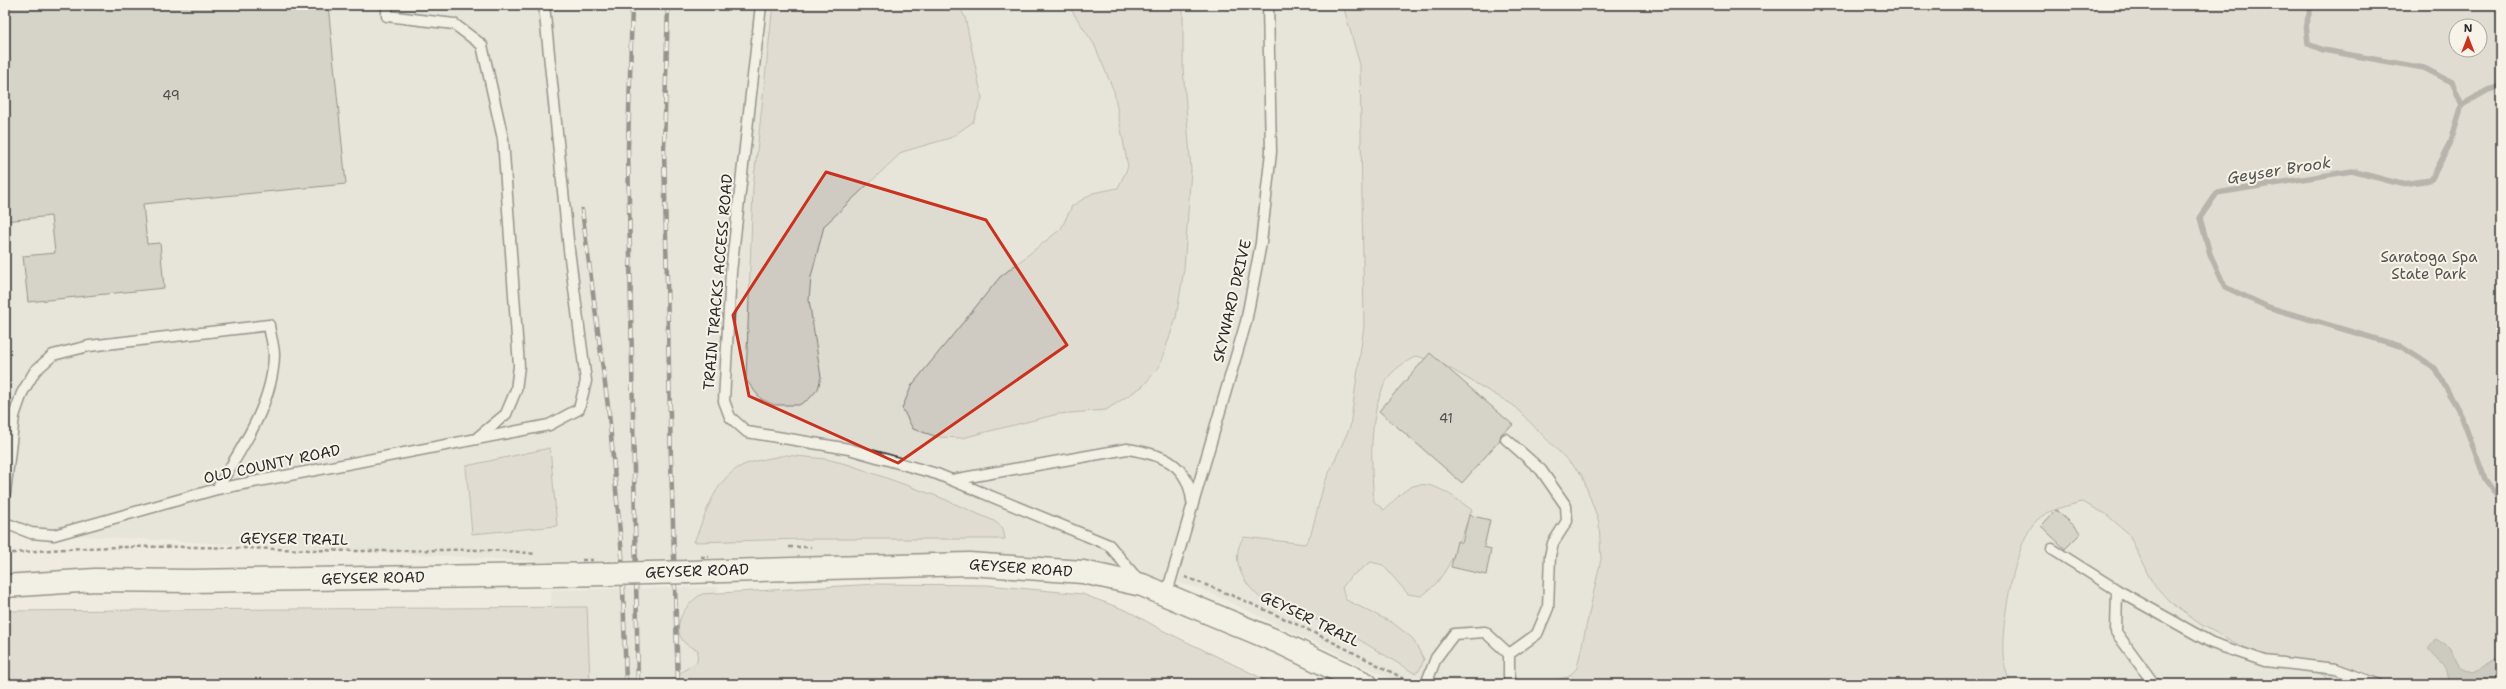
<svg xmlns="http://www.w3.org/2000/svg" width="2506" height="689" viewBox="0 0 2506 689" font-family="'Shantell Sans',sans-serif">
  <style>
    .built { fill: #dedbd1 }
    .green { fill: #cfcbc2; stroke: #7d7b76; fill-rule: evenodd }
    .water { fill: #a4a29a; stroke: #74726e }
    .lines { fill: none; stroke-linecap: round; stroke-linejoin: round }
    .stream { stroke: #74726e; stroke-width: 5.5 }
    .building { fill: #b8b5ae; stroke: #2b2b2b }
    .lane-casing { stroke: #2b2b2b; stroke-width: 13 }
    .secondary-casing { stroke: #2b2b2b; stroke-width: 25 }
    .path { stroke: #2b2b2b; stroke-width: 2.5; stroke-dasharray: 4 3; stroke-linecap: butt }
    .lane { stroke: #f7f3e8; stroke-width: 10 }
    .secondary { stroke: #f7f3e8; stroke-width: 22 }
    .rail-casing { stroke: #2b2b2b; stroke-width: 4.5 }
    .rail { stroke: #f7f3e8; stroke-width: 3; stroke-dasharray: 9; stroke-linecap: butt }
    .secondary-bridge-casing { stroke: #2b2b2b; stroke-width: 25; stroke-linecap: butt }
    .path-bridge { stroke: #2b2b2b; stroke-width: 2.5; stroke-dasharray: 4 3; stroke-linecap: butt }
    .secondary-bridge { stroke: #f7f3e8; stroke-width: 22 }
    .marked { fill: none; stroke: #c8321e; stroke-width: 3; stroke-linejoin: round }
    .labels { text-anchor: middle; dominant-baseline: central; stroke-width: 4; stroke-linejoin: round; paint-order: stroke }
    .number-label { font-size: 13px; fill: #4e4e4c }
    .park-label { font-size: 15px; fill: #545351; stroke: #f7f3e8 }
    .street-label { font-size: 15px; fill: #2b2b2b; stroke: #f7f3e8 }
    .water-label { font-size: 16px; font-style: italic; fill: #555552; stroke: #f7f3e8 }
  </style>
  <rect width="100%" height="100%" fill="#efebe0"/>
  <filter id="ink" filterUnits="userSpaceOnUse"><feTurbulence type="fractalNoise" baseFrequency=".025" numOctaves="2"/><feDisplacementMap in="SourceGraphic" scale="8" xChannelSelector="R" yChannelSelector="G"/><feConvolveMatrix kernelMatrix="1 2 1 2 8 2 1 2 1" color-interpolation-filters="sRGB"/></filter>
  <g filter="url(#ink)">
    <path class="built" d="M5,5H1997L2425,684H1402L1200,588L1062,557L789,556L552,562L33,533L5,519Z
      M718,587L721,684H552L551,590Z"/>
    <path class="green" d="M773,5H958L965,17L982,98L973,122L950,138L902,152L824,226L811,277L809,300L821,377L818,389L809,399L799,405H774L761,399L746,380L753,188Z
      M1068,5H1183V68L1191,170L1184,269L1176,318L1159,367L1143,386L1106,410L1058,414L962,438L938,437L913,429L902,408L912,385L1000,277L1061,229L1072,206L1093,193L1118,188L1128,167L1114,91L1094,44Z
      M1343,5H2501V660L2495,659L2473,672L2460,669L2449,647L2428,649L2445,667L2449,684H2329L2324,675L2260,656L2200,624L2169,601L2151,581L2129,534L2106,514L2082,502C2067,506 2049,509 2037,520C2015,540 2001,624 2003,654C2003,664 2008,675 2010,684H1538L1568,677L1577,668L1601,559L1599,522L1582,475L1513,405L1444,365L1417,356C1406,361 1392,370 1386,381C1368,415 1371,465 1374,502L1384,510C1392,503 1403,490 1413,486C1434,479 1457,500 1472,510C1460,539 1449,579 1421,596L1408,594L1383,565L1371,562L1350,577L1342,588L1346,600L1393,623L1412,638L1424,659L1419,671L1414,673L1340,628L1263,600C1244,585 1228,559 1244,537L1305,544L1311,534L1324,484L1350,427L1364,326L1360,65ZM2456,26H2480V50H2456Z
      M550,448L557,526L472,534L466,466Z
      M786,455L826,459L850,465L939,497L994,521L1003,528L1005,539H802L694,542C706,514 716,473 749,463C761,459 774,458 786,455Z
      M876,584L987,585L1082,594L1128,611L1162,630L1274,684H677V675L697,662L698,650C695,648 689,647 686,644C668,628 686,603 702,594Z
      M587,607L590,684H5V611Z"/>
    <path class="water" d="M2436,639L2449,647L2460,669L2473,672L2495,659L2501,660V684H2449L2445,667L2428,649Z"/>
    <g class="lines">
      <path class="stream" d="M2312,5L2306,23L2308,44L2323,50L2424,68L2452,82L2462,105L2450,144L2431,180L2401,184L2352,171L2217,193L2200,218L2210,254L2225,287L2268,307L2400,346L2435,368L2461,415L2485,479L2501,502
        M2462,105L2488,90L2501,86"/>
    </g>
    <path class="building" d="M5,5H328L346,184L143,204L147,244L160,243L164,288L28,302L23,256L55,253L51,216L5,221Z
      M1430,353L1513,425L1501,434L1500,440L1462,483L1379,411Z
      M2056,510L2081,533L2065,549L2041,526Z
      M1469,515L1490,520L1484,547L1491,549L1486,575L1451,567L1457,541L1462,543Z"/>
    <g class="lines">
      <g class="lane-casing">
        <path id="lane" d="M387,5V16L454,24L482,45L503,139L519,366L516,390L506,414L478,437
          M761,5L731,272L724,401L730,417L747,432L849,449L937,474L1109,545L1139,581
          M1506,439L1541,470L1566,506L1567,521L1553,543L1550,556L1548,608L1537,634L1509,654
          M952,480L1127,449C1161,454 1188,463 1192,501
          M5,493L14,416L22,393L35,371L53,355L89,346L269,325C270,335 274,345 274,355C273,404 241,449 217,489
          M5,523L31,533L54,535L217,489L549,425L579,409L586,381L569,250L544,5
          M2052,549L2117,590L2212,643L2265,661L2336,669L2377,684
          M2117,590L2116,632L2154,684
          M1166,596L1246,322L1261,243L1271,152L1268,5
          M1426,684L1436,658L1454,634L1485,632L1509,654V684"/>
      </g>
      <g class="secondary-casing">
        <path id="secondary" d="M688,572L969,564L1083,572L1142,585L1281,643L1366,684
          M5,586L95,580L192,581L608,574"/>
      </g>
      <path class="path" d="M789,547H811
        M5,554C122,541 241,549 358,551C417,552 477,546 536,554
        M1185,577C1266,607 1336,643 1412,683"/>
      <use href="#lane" class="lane"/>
      <use href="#secondary" class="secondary"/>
      <g class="rail-casing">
        <path id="rail" d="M632,5L628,148L638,684
          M668,5L664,149L671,460L678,684
          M582,210L609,414L622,555L626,684"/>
      </g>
      <use href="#rail" class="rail"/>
      <g class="secondary-bridge-casing">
        <path id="secondary-bridge" d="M608,574L688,572"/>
      </g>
      <path class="path-bridge" d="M701,557H709
        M582,560H594"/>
      <use href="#secondary-bridge" class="secondary-bridge"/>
    </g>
  </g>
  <path d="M0 0H2506V689H0ZM826,172L986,220L1067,345L898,463L749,396L733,315Z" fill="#efebe0" fill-opacity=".55" fill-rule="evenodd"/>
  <path class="marked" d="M826,172L986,220L1067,345L898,463L749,396L733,315Z"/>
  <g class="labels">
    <g class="number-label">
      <text x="171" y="95">49</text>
      <text x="1446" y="418">41</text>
    </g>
    <g class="park-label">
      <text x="2429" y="257">Saratoga Spa<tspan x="2429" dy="17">State Park</tspan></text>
    </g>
    <g class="street-label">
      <text transform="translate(718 282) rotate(-85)">TRAIN TRACKS ACCESS ROAD</text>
      <text transform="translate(1232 301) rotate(-77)">SKYWARD DRIVE</text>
      <text transform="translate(272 464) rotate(-12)">OLD COUNTY ROAD</text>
      <text transform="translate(294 539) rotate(1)">GEYSER TRAIL</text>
      <text transform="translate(1021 568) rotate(4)">GEYSER ROAD</text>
      <text transform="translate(697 571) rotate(-2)">GEYSER ROAD</text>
      <text transform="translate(373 578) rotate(-1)">GEYSER ROAD</text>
      <text transform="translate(1310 619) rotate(26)">GEYSER TRAIL</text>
    </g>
    <g class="water-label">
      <text transform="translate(2279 170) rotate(-9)">Geyser Brook</text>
    </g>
  </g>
  <rect width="2506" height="689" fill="none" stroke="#f7f3e8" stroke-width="20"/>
  <rect x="10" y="10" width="2486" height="669" fill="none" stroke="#2b2b2b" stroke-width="1.5" filter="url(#ink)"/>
  <g transform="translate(2468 38)"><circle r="19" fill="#f7f3e8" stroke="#a5a39c"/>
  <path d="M0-3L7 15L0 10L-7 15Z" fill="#c8321e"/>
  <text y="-6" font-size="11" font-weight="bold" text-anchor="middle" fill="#2b2b2b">N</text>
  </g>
</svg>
